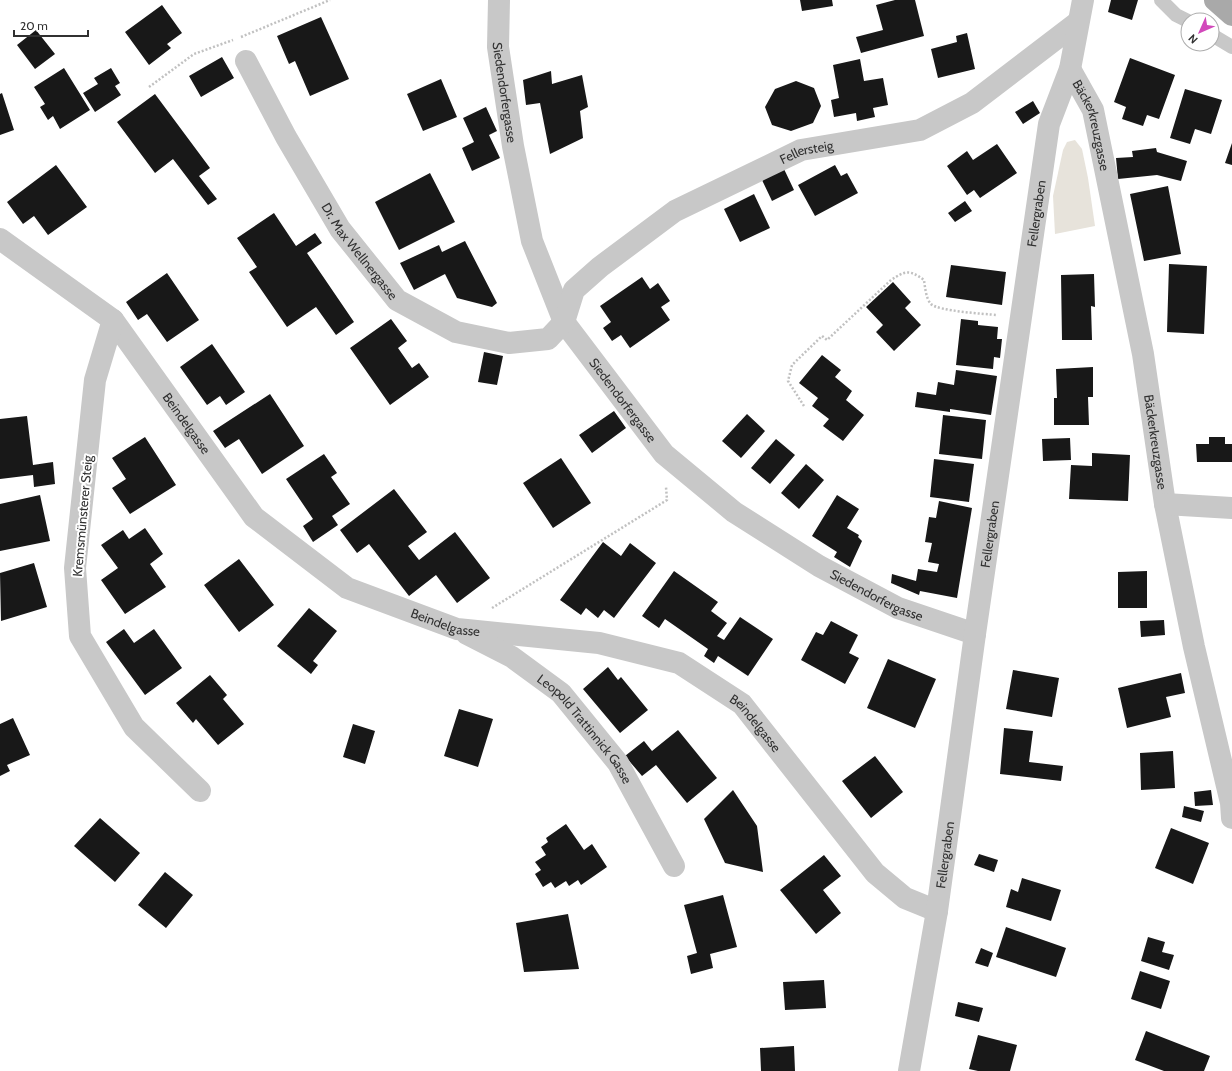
<svg xmlns="http://www.w3.org/2000/svg" width="1232" height="1071" viewBox="0 0 1232 1071" font-family="Cabin,sans-serif">
  <style>
    .green { fill: #e7e3db }
    .building { fill: #181818 }
    .lines { fill: none; stroke-linecap: round; stroke-linejoin: round }
    .path { stroke: #c1c1c1; stroke-width: 2.5; stroke-dasharray: 2 2; stroke-linecap: butt }
    .service { stroke: #c8c8c8; stroke-width: 14 }
    .minor { stroke: #c8c8c8; stroke-width: 22 }
    .primary { stroke: #a9a9a9; stroke-width: 22 }
    .labels { text-anchor: middle; dominant-baseline: central; stroke-width: 4; stroke-linejoin: round; paint-order: stroke }
    .street-label { font-size: 13px; fill: #313131; stroke: #fff }
  </style>
  <rect width="100%" height="100%" fill="#fff"/>
  <path class="green" d="M1075,140L1082,149L1088,178L1095,226L1055,234L1053,196L1063,150L1067,142Z"/>
  <path class="building" d="M800,0H832L833,6L802,11Z
    M895,0H915L924,36L861,53L856,37L883,30L876,5Z
    M1111,0H1138L1132,20L1108,12Z
    M162,5L182,33L167,44L171,48L149,65L125,32Z
    M321,17L349,79L310,96L295,61L289,64L277,36Z
    M36,30L55,54L35,69L17,45Z
    M967,33L975,69L938,78L931,49L957,42L956,36Z
    M222,57L234,78L201,97L189,76Z
    M1130,58L1175,75L1159,119L1147,115L1143,126L1122,119L1126,107L1114,102Z
    M860,59L864,81L883,78L888,105L873,108L875,117L857,121L856,113L834,117L831,100L839,98L833,65Z
    M64,68L90,110L60,129L53,116L48,120L40,107L45,104L34,87Z
    M111,68L120,83L115,86L121,95L95,112L83,93L98,84L94,78Z
    M551,71L552,84L582,75L588,107L580,111L583,138L550,154L540,103L526,105L523,80Z
    M441,79L457,117L423,131L407,94Z
    M796,81L814,88L821,106L813,123L791,131L772,125L765,107L775,89Z
    M1185,89L1222,100L1211,134L1195,129L1190,144L1170,138Z
    M2,93L14,130L0,135V94Z
    M155,94L210,168L199,176L217,199L208,205L173,159L155,173L117,122Z
    M1033,101L1040,113L1023,124L1015,112Z
    M486,107L497,131L489,135L500,158L472,171L462,148L474,142L463,118Z
    M1232,143V165L1225,163Z
    M997,144L1017,173L980,198L974,190L967,195L947,166L967,151L973,160Z
    M1156,148L1157,152L1187,161L1181,181L1157,175L1118,179L1116,158L1133,157L1132,151Z
    M56,165L87,207L48,235L34,216L23,224L7,202Z
    M835,165L841,176L847,173L858,193L815,216L798,185Z
    M784,169L794,190L772,201L762,180Z
    M430,173L455,222L399,250L375,202Z
    M1168,186L1181,254L1144,261L1130,194Z
    M754,194L770,228L740,242L724,209Z
    M965,201L972,211L955,222L948,213Z
    M274,213L296,246L315,233L322,243L307,253L354,322L336,335L316,307L287,327L249,272L257,267L237,238Z
    M465,241L497,303L492,307L457,298L445,274L414,290L400,263L439,245L442,252Z
    M1169,264L1207,266L1204,334L1167,332Z
    M951,265L1006,272L1002,305L946,297Z
    M167,273L199,320L167,342L147,314L138,320L126,302Z
    M1094,274L1095,307L1091,306L1092,340H1062L1061,275Z
    M642,277L650,289L658,283L670,301L661,307L670,320L630,348L621,335L612,341L603,328L611,322L600,306Z
    M893,282L911,302L905,308L921,325L894,351L876,332L883,325L866,307Z
    M391,319L407,341L398,348L412,368L419,363L429,377L390,405L350,348Z
    M961,319L978,321V325L998,327L997,339H1002L1000,358L994,357L993,369L956,365Z
    M212,344L245,392L226,405L220,396L207,405L180,367Z
    M484,352L503,356L497,385L478,382Z
    M822,355L841,370L835,377L852,391L846,400L864,415L843,441L823,426L829,419L812,406L818,398L799,383Z
    M1093,367V397H1088L1089,425H1054V398H1057L1056,369Z
    M956,370L997,376L991,415L950,409V412L915,407L917,392L936,395L938,382L954,385Z
    M270,394L304,446L262,474L239,439L225,448L213,431Z
    M614,411L626,428L592,453L579,435Z
    M747,414L765,431L741,458L722,441Z
    M943,415L986,420L982,459L939,454Z
    M27,416L33,465L53,462L55,484L34,487L33,475L0,479V419Z
    M145,437L176,485L130,514L112,488L126,479L112,458Z
    M1209,437H1225V444H1232V462H1197L1196,444H1209Z
    M1070,438L1071,460L1043,461L1042,439Z
    M776,439L795,455L770,484L751,468Z
    M1092,453L1130,455L1128,501L1069,499L1071,465L1092,466Z
    M324,454L337,473L331,477L350,504L332,516L338,525L313,542L303,526L313,519L286,479Z
    M561,458L591,503L553,528L523,483Z
    M934,459L974,464L969,502L930,497Z
    M806,464L824,480L799,509L781,493Z
    M394,489L427,532L408,546L419,560L455,532L490,578L457,603L436,575L409,596L369,544L357,553L340,530Z
    M40,495L50,541L0,551V504Z
    M837,495L859,509L847,528L859,535L858,537L862,541L850,567L834,557L837,552L812,536Z
    M939,501L972,508L957,598L920,591L919,595L891,583L892,574L916,581L918,569L937,572L939,564L928,562L932,543L925,542L929,517L936,518Z
    M145,528L163,554L150,564L166,587L125,614L101,580L118,568L101,545L123,530L129,539Z
    M603,542L621,556L630,543L656,563L614,618L604,610L598,618L586,608L581,615L560,600Z
    M239,559L274,605L239,632L204,585Z
    M34,563L47,607L1,621L0,573Z
    M674,571L718,602L711,611L727,623L717,636L724,640L740,617L773,639L748,676L718,656L714,663L704,656L708,649L665,619L659,628L642,616Z
    M1147,571V608H1118V572Z
    M309,608L337,631L313,661L318,665L311,674L277,646Z
    M1164,620L1165,635L1141,637L1140,621Z
    M831,621L858,635L849,653L859,658L845,684L801,660L816,632L823,635Z
    M124,629L134,643L154,629L182,668L145,695L106,642Z
    M888,659L936,679L915,728L867,708Z
    M608,667L618,680L621,677L648,710L620,733L583,689Z
    M1013,670L1059,678L1052,717L1006,709Z
    M1181,673L1185,693L1166,697L1171,717L1127,728L1118,688Z
    M210,675L227,695L223,699L244,724L218,745L196,719L193,723L176,703Z
    M459,709L493,719L478,767L444,756Z
    M13,718L30,755L7,765L10,771L0,776V724Z
    M353,724L375,731L365,764L343,757Z
    M1004,728L1033,731L1029,762L1063,766L1061,781L1000,774Z
    M678,730L717,778L687,803L656,765L642,776L625,756L644,741L652,751Z
    M1173,751L1175,788L1141,790L1140,753Z
    M875,756L903,792L871,818L842,781Z
    M733,790L757,826L763,872L725,863L704,819Z
    M1211,790L1213,805L1195,806L1194,792Z
    M1184,806L1204,811L1201,822L1182,817Z
    M100,818L140,853L115,882L74,846Z
    M566,824L584,850L592,844L607,867L581,885L578,880L569,886L566,881L555,888L551,882L543,887L535,874L541,870L535,862L546,855L541,847L548,842L546,838Z
    M1171,828L1209,843L1193,884L1155,868Z
    M979,854L998,860L994,872L974,865Z
    M824,855L841,876L823,890L841,913L816,934L780,890Z
    M165,872L193,895L166,928L138,905Z
    M1022,878L1061,890L1051,921L1006,907L1011,889L1018,892Z
    M723,895L737,947L710,954L713,968L691,974L687,956L697,953L684,905Z
    M568,914L579,969L524,972L516,923Z
    M1006,927L1066,948L1056,977L996,957Z
    M1148,937L1165,942L1162,952L1174,955L1169,970L1141,961Z
    M981,948L993,953L988,967L975,963Z
    M1140,971L1170,981L1161,1009L1131,999Z
    M824,980L826,1008L785,1010L783,982Z
    M958,1002L983,1008L979,1022L955,1016Z
    M1146,1031L1210,1056L1204,1071H1164L1135,1060Z
    M978,1035L1017,1045L1010,1071H978L969,1069Z
    M794,1046L795,1071H761L760,1048Z"/>
  <g class="lines">
    <path class="path" d="M241,37L330,0
      M149,87L194,54L233,40
      M804,406L788,381L792,365L822,336L827,340L891,280C905,271 909,269 924,280C925,287 926,299 931,304C938,311 985,314 997,315
      M492,608L667,500L666,487"/>
    <path class="service" d="M1161,0L1176,15L1188,21
      M1212,35L1232,47"/>
    <g class="minor">
      <path id="s1" d="M499,0L498,47L513,146L532,241L564,322L664,454L734,512L819,566L898,608L975,634"/>
      <path id="s2" d="M246,61L286,137L340,229L397,300L456,332L509,343L548,339L564,322L574,290L600,267L675,211L801,150L920,130L972,103L1078,22"/>
      <path id="s3" d="M1070,69L1093,110L1143,354L1165,504L1194,647L1231,803L1232,818"/>
      <path id="s4" d="M0,239L113,320L254,517L347,588L457,629L599,643L679,663L742,704L875,873L905,898L937,911"/>
      <path d="M113,320L95,380L75,568L80,636L134,727L200,791"/>
      <path d="M1165,504L1232,508"/>
      <path id="s5" d="M467,634L512,657L561,693L618,763L674,866"/>
      <path id="s6" d="M909,1071L937,911L975,634L1049,124L1070,69L1083,0"/>
    </g>
    <path class="primary" d="M1215,0L1232,15"/>
  </g>
  <g class="labels">
    <g class="street-label">
      <text stroke="none"><textPath href="#s1" startOffset="93">Siedendorfergasse</textPath></text>
      <text stroke="none"><textPath href="#s3" startOffset="61">Bäckerkreuzgasse</textPath></text>
      <text stroke="none"><textPath href="#s2" startOffset="774">Fellersteig</textPath></text>
      <text stroke="none"><textPath href="#s6" startOffset="867">Fellergraben</textPath></text>
      <text stroke="none"><textPath href="#s2" startOffset="222">Dr. Max Wellnergasse</textPath></text>
      <text stroke="none"><textPath href="#s1" startOffset="429">Siedendorfergasse</textPath></text>
      <text stroke="none"><textPath href="#s4" startOffset="266">Beindelgasse</textPath></text>
      <text stroke="none"><textPath href="#s3" startOffset="385">Bäckerkreuzgasse</textPath></text>
      <text transform="translate(82 516) rotate(-85)">Kremsmünsterer Steig</text>
      <text stroke="none"><textPath href="#s6" startOffset="543">Fellergraben</textPath></text>
      <text stroke="none"><textPath href="#s1" startOffset="753">Siedendorfergasse</textPath></text>
      <text stroke="none"><textPath href="#s4" startOffset="603">Beindelgasse</textPath></text>
      <text stroke="none"><textPath href="#s4" startOffset="939">Beindelgasse</textPath></text>
      <text stroke="none"><textPath href="#s5" startOffset="154">Leopold Trattinnick Gasse</textPath></text>
      <text stroke="none"><textPath href="#s6" startOffset="219">Fellergraben</textPath></text>
    </g>
  </g>
  <g transform="translate(1200 32) rotate(225)"><circle r="19" fill="#ffffff" stroke="#adadad"/>
  <path d="M0-3L7 15L0 10L-7 15Z" fill="#d248bb"/>
  <text y="-6" font-size="11" font-weight="bold" text-anchor="middle" fill="#313131">N</text>
  </g>
  <path d="M14 30v6h74v-6" fill="none" stroke="#313131" stroke-width="2"/>
  <text x="20" y="30" font-size="12" fill="#313131" stroke="#ffffff" stroke-width="3" paint-order="stroke">20 m</text>
</svg>
